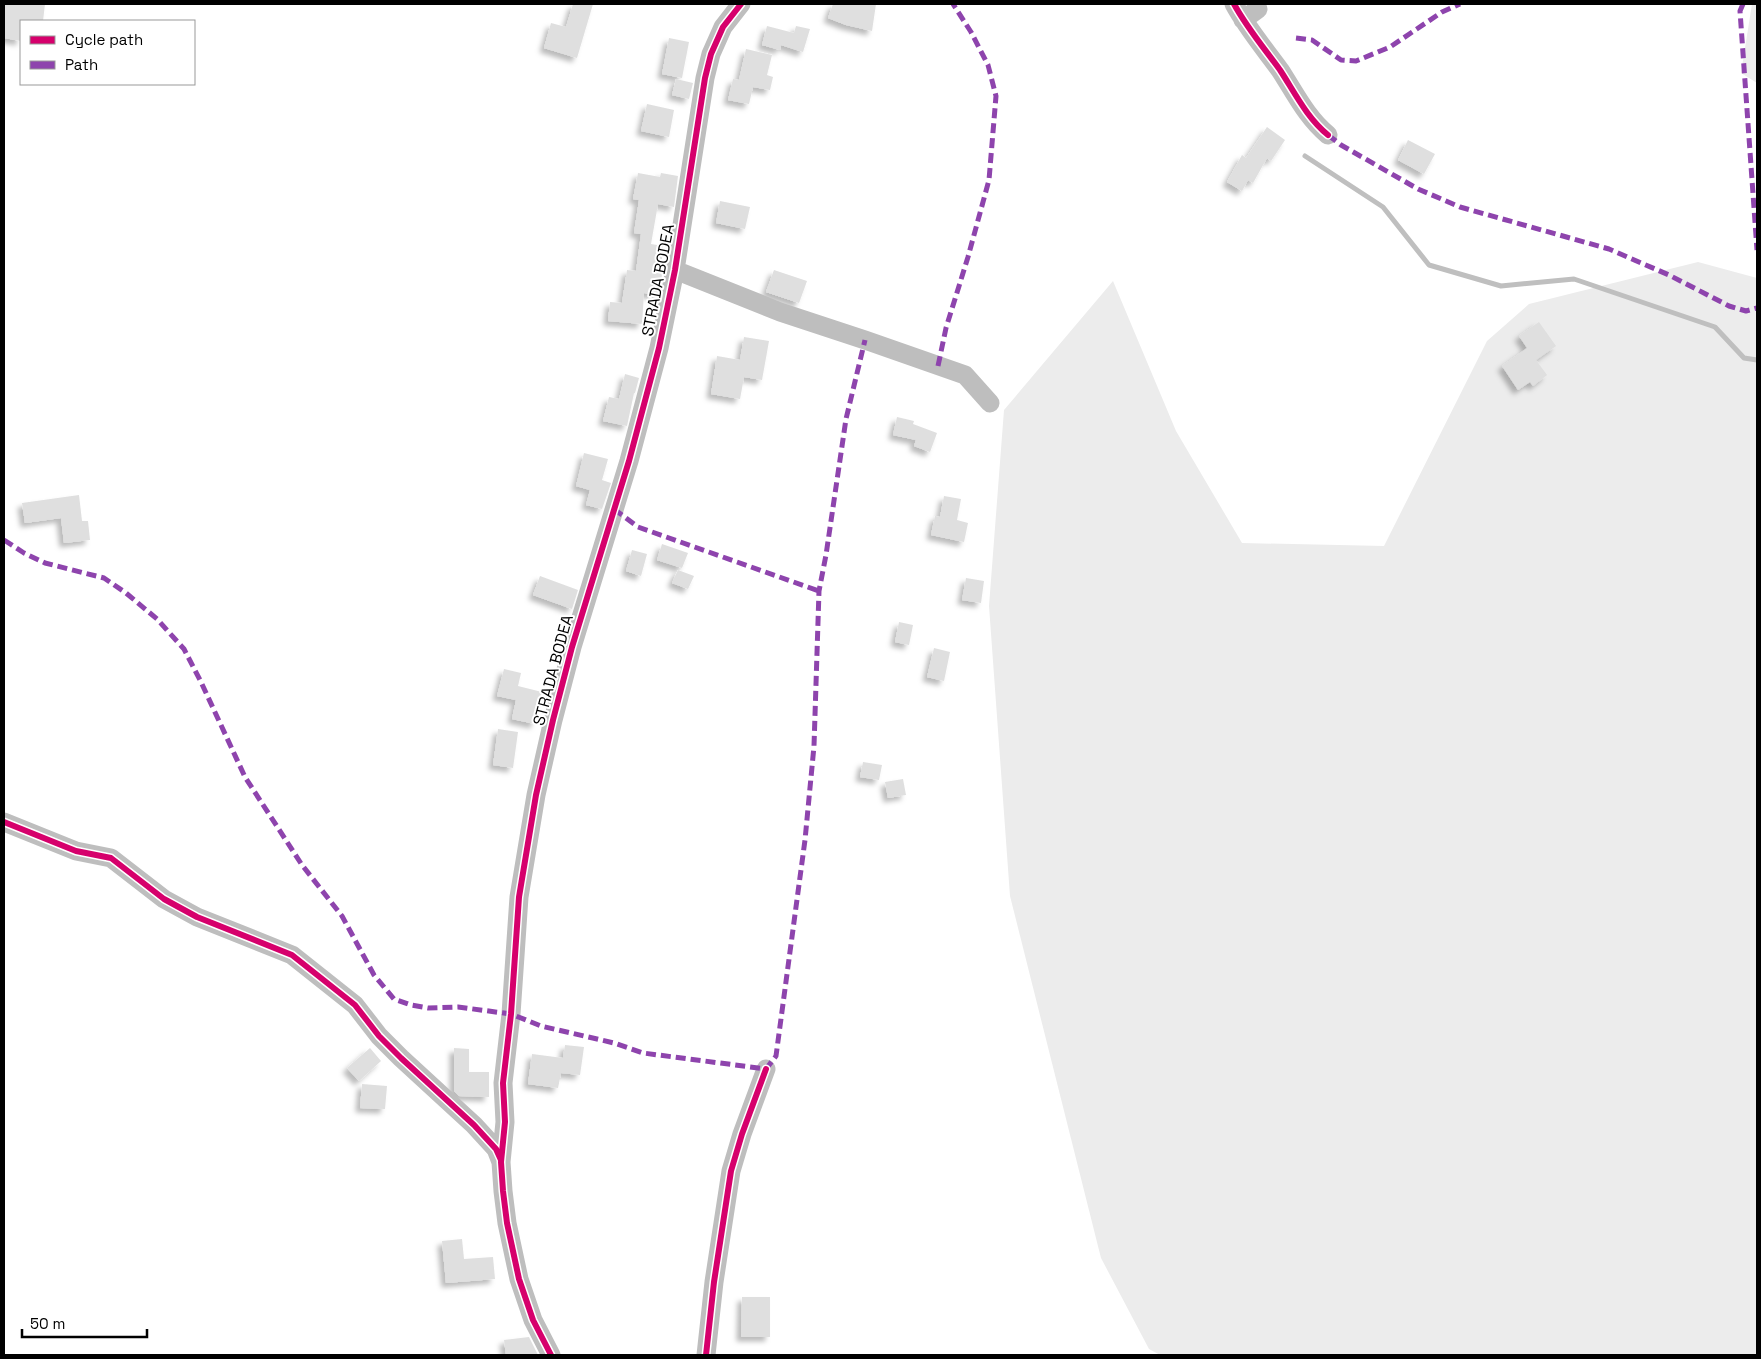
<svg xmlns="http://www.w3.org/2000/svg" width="1761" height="1359" viewBox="0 0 1761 1359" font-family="'Space Grotesk',sans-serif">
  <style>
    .grass { fill: #ececec }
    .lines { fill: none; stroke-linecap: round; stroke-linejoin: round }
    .stream { stroke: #bfbfbf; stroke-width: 5 }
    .building { fill: #dfdfdf; filter: url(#shadow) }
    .minor { stroke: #bebebe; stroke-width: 19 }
    .quiet { stroke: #8e44ad; stroke-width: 5; stroke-dasharray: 10 5; stroke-linecap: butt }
    .cycleway-casing { stroke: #fff; stroke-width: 9 }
    .cycleway { stroke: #d6006c; stroke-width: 6 }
    .labels { text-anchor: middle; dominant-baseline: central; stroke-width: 4; stroke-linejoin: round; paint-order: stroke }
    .street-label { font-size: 16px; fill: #000; stroke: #fff }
  </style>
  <defs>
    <filter id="shadow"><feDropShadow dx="-4.5" dy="4.5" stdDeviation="2.5" flood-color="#0004"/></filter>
  </defs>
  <rect width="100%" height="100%" fill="#fff"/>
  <path class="grass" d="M1752,4H1757V83L1741,73Z
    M1698,262L1757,278V1355H1160L1149,1349L1101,1258L1010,896L989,606L1004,410L1113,281L1176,431L1242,543L1384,546L1487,341L1529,304Z"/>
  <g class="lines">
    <path class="stream" d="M1305,156L1383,207L1429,265L1501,286L1574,279L1715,327L1744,358L1757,360"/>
  </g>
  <path class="building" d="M4,4H45L43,21H21V41L4,38Z
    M573,4H593L577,58L544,48L551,23L566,27Z
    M833,4H876L872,31L846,25L828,18Z
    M767,26L794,33L796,26L810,29L803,52L781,45L780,50L762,45Z
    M669,38L689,42L682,78L662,74Z
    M746,49L772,55L767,75L773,77L770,90L753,87L749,104L728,100L733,79L739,80Z
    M676,79L693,83L689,99L672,95Z
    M647,104L674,110L669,137L641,131Z
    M1267,127L1285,140L1271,161L1267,158L1253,183L1248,180L1242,191L1227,182L1242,155L1246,158Z
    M1408,140L1435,154L1424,174L1398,160Z
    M638,173L660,177L661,173L678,176L674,207L658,204L651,244L663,246L661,270H663L658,295L644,293L642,324L608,321L610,302L622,303L627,270L636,271L641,234L634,233L639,200L633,199Z
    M720,201L750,207L745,229L716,223Z
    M774,270L807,281L799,303L766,292Z
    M1539,322L1556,346L1536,360L1547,375L1533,386L1530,382L1518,390L1502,366L1527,348L1519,336Z
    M744,337L769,341L762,380L744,377L740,399L711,394L717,356L740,360Z
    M625,374L639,378L635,393H634L627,426L603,421L609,397L619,399Z
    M897,417L914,421L913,424L937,433L930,452L914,446L916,440L893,435Z
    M584,453L608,459L602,480L611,483L602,509L586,505L590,490L576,486Z
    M79,495L82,521H88L90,540L64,543L61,518L25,523L22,503Z
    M944,496L961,499L957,520L968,523L964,542L931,535L935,516L940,517Z
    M662,544L688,553L682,568L657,560Z
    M632,550L647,554L641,576L626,571Z
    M678,570L694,576L688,589L672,583Z
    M540,576L578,590L572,609L533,595Z
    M966,578L984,581L981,603L962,600Z
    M899,622L913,625L909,645L895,642Z
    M934,648L950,652L944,681L927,677Z
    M504,669L521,673L518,686L542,692L535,724L512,719L516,700L497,696Z
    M498,729L518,732L513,768L493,765Z
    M863,762L882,765L879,780L860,777Z
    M903,779L906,795L888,798L885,782Z
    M565,1045L584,1047L580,1075L561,1073L558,1088L528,1084L532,1054L563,1058Z
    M370,1048L381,1061L359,1081L347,1068Z
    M454,1048L469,1049V1072H489V1097L459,1096L454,1091Z
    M362,1084L387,1086L385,1109L360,1108Z
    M462,1239L464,1259L493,1257L495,1279L446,1283L442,1241Z
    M742,1297H770V1337H741Z
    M529,1337L538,1355H506L504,1340Z"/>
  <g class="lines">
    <path class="minor" d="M1234,4C1247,28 1264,48 1280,70C1295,93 1307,118 1328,135
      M1243,20L1258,9
      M675,270L780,312L865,340L965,375L990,403
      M4,822L76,851L111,858L164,899L197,917L292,955L355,1005L379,1036L401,1058L474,1125L496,1149L501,1162
      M551,1355L533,1320L519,1279L507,1223L503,1191L501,1162L505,1122L503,1083L511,1014L519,897L536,795L553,720L572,647L629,461L659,348L675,270L705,78L711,54L723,27L741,4
      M706,1355L714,1282L731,1171L742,1134L766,1069"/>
    <path class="quiet" d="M1743,4L1740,11L1757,250
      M1296,38L1312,40L1341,60L1356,61L1390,47L1442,12L1460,4
      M1328,135L1341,145L1418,189L1460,207L1609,249L1669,275L1729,306L1746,311L1757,308
      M938,366L946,328L968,257L989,180L996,96L988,65L971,32L953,4
      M614,509L638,527L819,591
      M4,540L24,553L45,563L104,578L126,593L157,619L184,649L201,682L245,777L302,865L342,916L374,975L394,999L411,1005L428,1008L458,1007L511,1014L541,1026L614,1043L643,1053L766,1069L776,1056L805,840L814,746L819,591L826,555L846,419L865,340"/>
    <g class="cycleway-casing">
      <path id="cycleway" d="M1234,4C1247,28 1264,48 1280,70C1295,93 1307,118 1328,135
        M4,822L76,851L111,858L164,899L197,917L292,955L355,1005L379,1036L401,1058L474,1125L496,1149L501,1160
        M551,1355L533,1320L519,1279L507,1223L503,1191L501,1162L505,1122L503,1083L511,1014L519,897L536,795L553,720L572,647L629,461L659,348L675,270L705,78L711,54L723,27L741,4
        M706,1355L714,1282L731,1171L742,1134L766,1069"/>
    </g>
    <use href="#cycleway" class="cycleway"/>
  </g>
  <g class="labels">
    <g class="street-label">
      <text transform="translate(658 280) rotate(-79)">STRADA BODEA</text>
      <text transform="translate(553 670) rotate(-75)">STRADA BODEA</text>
    </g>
  </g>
  <rect width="1761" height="1359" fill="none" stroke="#000000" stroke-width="10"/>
  <rect x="20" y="20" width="175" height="65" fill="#ffffff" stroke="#999999"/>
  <rect x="30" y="36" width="25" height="8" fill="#d6006c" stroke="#999999"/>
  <text x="65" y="45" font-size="15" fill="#000000">Cycle path</text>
  <rect x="30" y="61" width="25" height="8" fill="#8e44ad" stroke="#999999"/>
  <text x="65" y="70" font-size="15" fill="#000000">Path</text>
  <path d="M22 1329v8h125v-8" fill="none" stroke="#000000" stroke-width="2.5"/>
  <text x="30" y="1329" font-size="15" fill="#000000" stroke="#ffffff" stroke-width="4" paint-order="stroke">50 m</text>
</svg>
